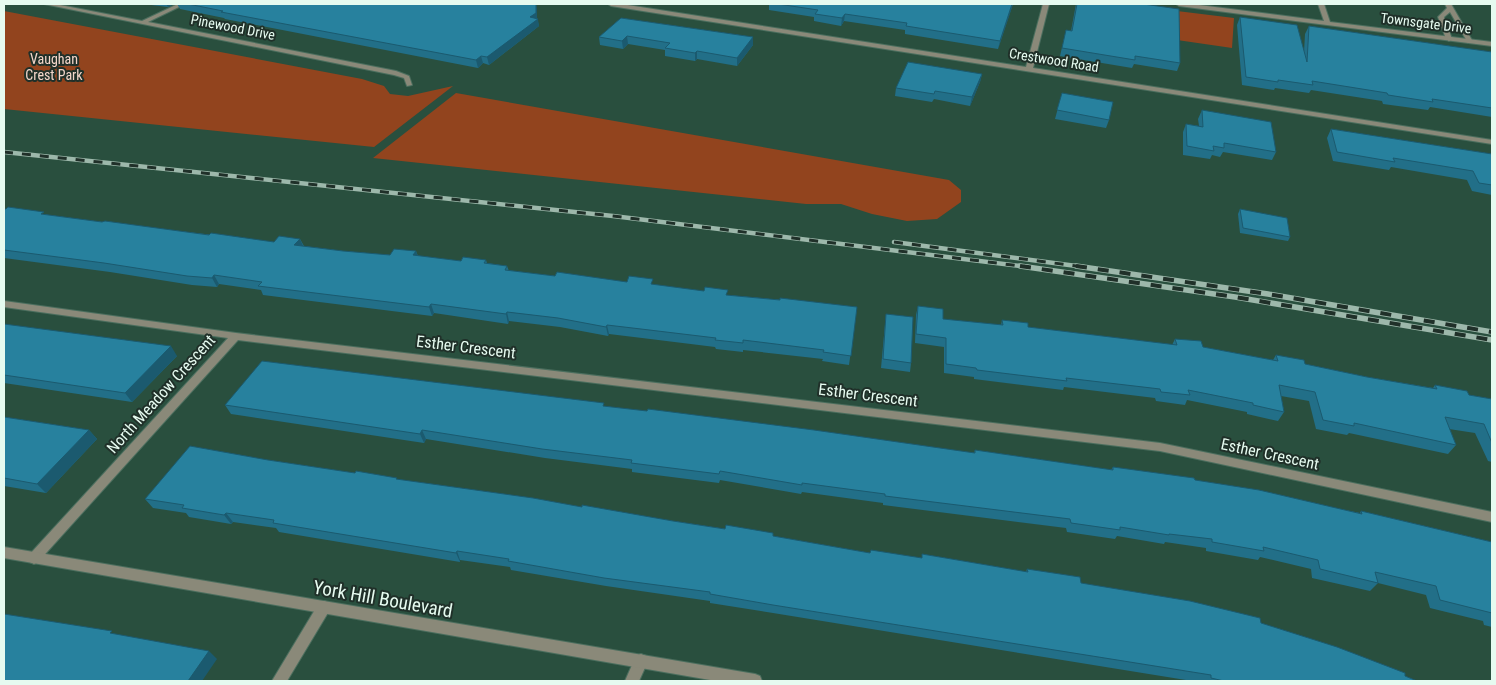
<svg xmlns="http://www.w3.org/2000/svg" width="1496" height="685" viewBox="0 0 1496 685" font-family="'Roboto Condensed',sans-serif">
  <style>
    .green { fill: #92441e }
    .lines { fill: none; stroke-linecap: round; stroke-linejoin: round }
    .service-casing { stroke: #4b6e5e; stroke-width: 2 }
    .minor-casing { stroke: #4b6e5e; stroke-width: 2 }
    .tertiary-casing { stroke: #4b6e5e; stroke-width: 2 }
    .service { fill: #8a8979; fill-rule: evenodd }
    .minor { fill: #8a8979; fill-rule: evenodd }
    .tertiary { fill: #8a8979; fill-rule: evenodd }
    .rail-far1-casing { stroke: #9db8ab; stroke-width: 4.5 }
    .rail-casing { stroke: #9db8ab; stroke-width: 5.5 }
    .rail-far1 { stroke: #203029; stroke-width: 3; stroke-dasharray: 9; stroke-linecap: butt }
    .rail { stroke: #203029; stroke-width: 4; stroke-dasharray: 11; stroke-linecap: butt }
    .wall { fill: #226f88 }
    .shaded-wall { fill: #1b5a6f }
    .building { fill: #27819e; stroke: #1b5a6f }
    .labels { text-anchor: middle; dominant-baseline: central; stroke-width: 4; stroke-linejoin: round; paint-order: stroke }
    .far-street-label { font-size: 14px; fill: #e6fbf0; stroke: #203029 }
    .far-park-label { font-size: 14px; fill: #f4d6ca; stroke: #203029 }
    .street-label { font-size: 16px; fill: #e6fbf0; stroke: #203029 }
    .near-street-label { font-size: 19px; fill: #e6fbf0; stroke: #203029 }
  </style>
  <rect width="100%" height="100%" fill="#294f3e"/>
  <path class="green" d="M4,11L362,79L384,86L390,94L408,96L453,86L374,147L4,109Z
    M1177,11L1234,18L1232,48L1177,40Z
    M456,93L949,180L961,190V202L937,219L907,221L872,214L841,204H806L373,158Z"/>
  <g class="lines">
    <g class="service-casing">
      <path id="service" d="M1445,4H1451L1473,42L1472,43H1468L1450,12L1444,17L1452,39L1449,41L1446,39L1438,17L1447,8Z
        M324,601L329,603L331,607L329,611L287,681H272L319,603Z
        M641,654L646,656L648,661L639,681H625L636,656Z"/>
    </g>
    <g class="minor-casing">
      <path id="minor" d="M44,4H55L142,21L178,4H185L148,22L396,71L409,76L412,85L407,86L404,78L394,75Z
        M608,4H621L1026,67L1043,4H1049L1033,68L1492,140V144L611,6Z
        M1176,4H1191L1324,21L1318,4H1324L1330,22L1492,42V46L1179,6Z
        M4,301L236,333L1160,443L1492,512V522L1160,451L238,340L38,562L34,564L30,562L28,558L30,554L228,338L4,307Z"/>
    </g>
    <g class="tertiary-casing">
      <path id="tertiary" d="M4,547L755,674L760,676L762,681H716L4,558Z"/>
    </g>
    <use href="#service" class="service"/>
    <use href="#minor" class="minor"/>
    <use href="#tertiary" class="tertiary"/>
    <g class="rail-far1-casing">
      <path id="rail-far1" d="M4,152L613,216L1029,267
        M894,242L1084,267"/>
    </g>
    <g class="rail-casing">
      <path id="rail" d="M1020,266L1235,297L1492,340
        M1076,266L1268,294L1492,332"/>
    </g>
    <use href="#rail-far1" class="rail-far1"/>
    <use href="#rail" class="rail"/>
  </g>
  <path class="wall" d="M143,4H174L168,7Z
    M177,4H536L537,18L539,26L489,65L483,63L478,68L225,19L224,18L180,9Z
    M769,4H1013L998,49L905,34V30L844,21L841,26L814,21V17L769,10Z
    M1076,4H1143L1180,63L1177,71L1134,64L1132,68L1060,56L1066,30L1071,31Z
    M1240,17L1304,52L1305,34L1309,26L1492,52V117L1430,107L1428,110L1383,104L1382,101L1311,90L1309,93L1275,88L1274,90L1242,85L1237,25Z
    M621,18L753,37V45L737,66L697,59L695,61L665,56V50L628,44L623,49L600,45L599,37Z
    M982,74L980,82L970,106L934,99L932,102L895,96L896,88Z
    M1062,93L1109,120L1106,128L1055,119Z
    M1202,110L1276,152L1272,160L1223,152L1220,157L1212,155L1210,159L1183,155V132L1186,124L1199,126L1198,119Z
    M1331,129L1492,154V195L1472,191L1467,180L1391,167L1389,170L1333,161L1327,138Z
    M4,209L102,222L274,242L300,239L304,246L343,251L390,255L416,251L418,256L461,261L486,260L487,263L507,266L509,271L555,276L654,285L728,295L857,307L849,365L822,361L823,359L743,350V352L716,349L715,347L642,338L609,334L608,336L560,327L509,321L508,324L434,313L432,316L263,295L261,290L219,284L217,287L192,285L110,272L4,258Z
    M1240,209L1290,237L1288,241L1240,233L1238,214Z
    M918,306L943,319L1001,325L1002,320L1028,327L1172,345L1175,339L1203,347L1273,360L1276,355L1305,364L1367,377L1433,388L1435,385L1469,395L1492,399V462L1488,461L1475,433L1449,429L1456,445L1448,454L1349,433L1347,435L1316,429L1309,401L1281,396L1284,412L1278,421L1247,414V412L1187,400L1185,405L1156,401L1155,398L1064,387L1063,390L974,379V377L944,373V347L915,343L916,315Z
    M886,314L911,363L910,372L881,368L885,324Z
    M4,324L177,356L132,402L4,383Z
    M225,405L604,406L974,453L975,450L1111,470L1113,467L1195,480L1360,513L1361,511L1492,542V627L1484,625L1483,621L1430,608L1426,595L1378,583L1370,591L1312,578L1311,569L1260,557L1258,560L1206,551V548L1165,542L1164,544L1117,536L1115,539L1067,532L1066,528L883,505V503L802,492L801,494L720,480L719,483L632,472V469L545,458L426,439L424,443L231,414Z
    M4,417L89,430L97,439L46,493L4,486Z
    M268,460L673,521L773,536L870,553L922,558V554L1026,572L1027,569L1081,583L1261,623L1405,676L1417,681H1192L773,613L710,603V601L606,586L511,570L510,567L460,560V562L279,532L276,528L233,522L231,524L189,517L186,513L153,508L145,499Z"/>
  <path class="shaded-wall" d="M166,4H174L168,7Z
    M536,4L537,9V19H538L539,26L489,65L487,57L530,17Z
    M1012,4H1013L998,49L1000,41Z
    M845,14L844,21L841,26L842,18Z
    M627,36L628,44L623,49L622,41Z
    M753,37V45L737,66V58Z
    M697,51V59L695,61V53Z
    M481,56L483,63L478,68L476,60Z
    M982,74L980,82L970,106L972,97Z
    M300,239L304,248L294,245Z
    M416,251L419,260L413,255Z
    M214,275L219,284L217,287L212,278Z
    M431,304L434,313L432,316L429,307Z
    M507,312L509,321L508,324L506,314Z
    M607,325L609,334L608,336L606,327Z
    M171,346L177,356L132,402L125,393Z
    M89,430L97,439L46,493L37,484Z
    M422,430L426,439L424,443L420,434Z
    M226,513L233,522L231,524L224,515Z
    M457,551L460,560V562L456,553Z
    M209,651L217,659L202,681H188Z"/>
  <path class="building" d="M188,4H536V13L530,17L538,19L487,57L481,56L476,60L221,12L223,11Z
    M778,4H1012L1000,41L906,26L907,23L845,14L842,18L815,14L818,10Z
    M1077,4H1143L1179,9L1180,63L1135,56V60L1062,48L1066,30L1072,31Z
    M1240,17L1297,25L1307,62L1309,26L1492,52V108L1432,99L1433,102L1388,95L1387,93L1312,81L1313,85L1278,80V82L1246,77Z
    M621,18L753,37L737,58L697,51L695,53L665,48L670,43L627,36L622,41L599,37Z
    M908,62L982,74L972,97L935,91L934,94L896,88Z
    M1062,93L1113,102L1109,120L1057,110Z
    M1202,110L1271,122L1276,152L1224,143V148L1213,146L1214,151L1187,146L1186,124L1203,127Z
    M1331,129L1492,154V185L1479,183L1473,171L1393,158L1395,162L1337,152Z
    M8,207L44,212L41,214L102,222L105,221L209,235L211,233L274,242L279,236L300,239L294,245L343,251L390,255L394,249L416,251L413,255L461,261L463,257L486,260L484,263L507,266L505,270L555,276L557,272L627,282L629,276L653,279L651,284L704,291L705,287L728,290L726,295L780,300V298L857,307L851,356L823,352L824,350L743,340V343L715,340L716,338L641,329L607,325L606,327L558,318L507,312L506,314L431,304L429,307L258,286L262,282L214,275L212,278L187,276L104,263L4,250V209H6Z
    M1240,209L1287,218L1290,237L1243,228Z
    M918,306L943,309V319L1003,325L1002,320L1028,323V327L1177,345L1175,339L1201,341L1203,347L1278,361L1276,355L1304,360L1305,364L1367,377L1437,389L1435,385L1467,391L1469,395L1492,399V443L1484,424L1445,417L1456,445L1354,423V426L1323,420L1315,392L1279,385L1284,412L1253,405V403L1188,390L1190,395L1161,392L1160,389L1066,378L1067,381L977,370L976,368L946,364V338L916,334Z
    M886,314L913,317L911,363L883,359Z
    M4,324L171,346L125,393L4,375Z
    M262,361L604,403L603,406L647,411L648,409L814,430L975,453V450L1113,470V467L1194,478L1195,480L1259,490L1362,514L1361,511L1492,542V613L1440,600L1436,586L1375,572L1378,583L1320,569L1318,560L1263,547L1264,551L1212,542V539L1169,534V535L1120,527V530L1071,523L1070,519L885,496V494L802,483V485L720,471L719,474L631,463L632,460L542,449L422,430L420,434L225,405Z
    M4,417L89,430L37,484L4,478Z
    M190,446L268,460L355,473L356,471L397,478L396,479L533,498L582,507V505L673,521L725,529L726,525L773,533V536L870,553L871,550L922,558V554L1028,572L1027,569L1080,577L1081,583L1190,601L1260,618L1261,623L1337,647L1405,673V676L1417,681H1224L1211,678V675L773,605L710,594V592L604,578L508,561L509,559L457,551L456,553L273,523L274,520L226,513L224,515L182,508L184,505L145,499Z
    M4,614L112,631L110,633L209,651L188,681H4Z"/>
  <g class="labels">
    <g class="far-street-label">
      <text transform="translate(1426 23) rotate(7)">Townsgate Drive</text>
      <text transform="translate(233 27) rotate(11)">Pinewood Drive</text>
      <text transform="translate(1054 60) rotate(9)">Crestwood Road</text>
    </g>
    <g class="far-park-label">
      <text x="54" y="59">Vaughan<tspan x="54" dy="16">Crest Park</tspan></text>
    </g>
    <g class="street-label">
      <text transform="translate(466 347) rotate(7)">Esther Crescent</text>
      <text transform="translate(161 394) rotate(-48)">North Meadow Crescent</text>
      <text transform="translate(868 395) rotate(7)">Esther Crescent</text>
      <text transform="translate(1270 454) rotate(12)">Esther Crescent</text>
    </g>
    <g class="near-street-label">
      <text transform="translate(383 599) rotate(10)">York Hill Boulevard</text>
    </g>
  </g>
  <rect width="1496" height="685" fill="none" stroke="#e6fbf0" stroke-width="10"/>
</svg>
